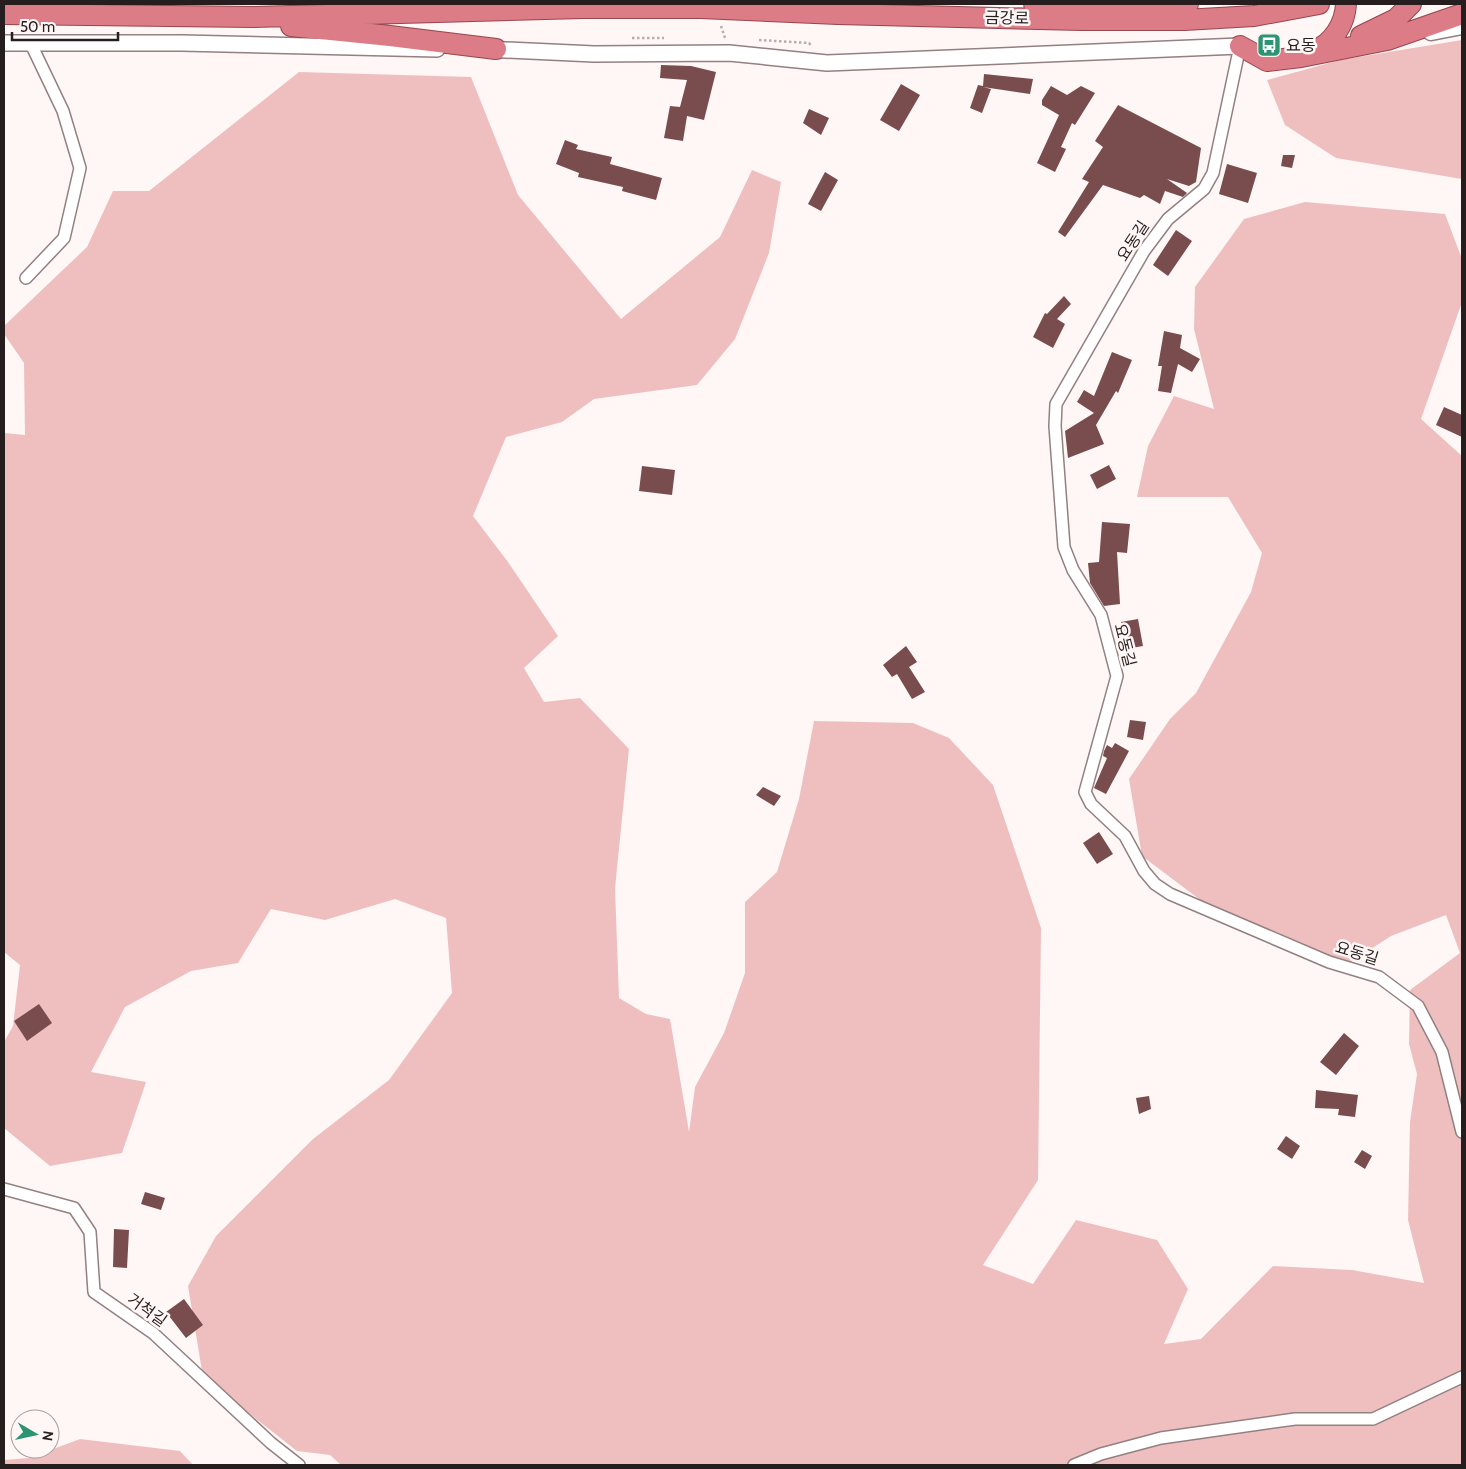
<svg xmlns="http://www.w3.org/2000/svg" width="1466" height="1469" viewBox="0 0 1466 1469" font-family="Cabin,'Noto Sans KR',sans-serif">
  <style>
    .green { fill: #efbfc0 }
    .building { fill: #794c4e }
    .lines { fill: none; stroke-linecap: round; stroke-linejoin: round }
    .minor-casing { stroke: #938080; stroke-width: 14 }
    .tertiary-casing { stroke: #938080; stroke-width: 18 }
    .secondary-casing { stroke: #938080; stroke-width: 19 }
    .trunk-casing { stroke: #96464d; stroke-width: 22 }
    .path { stroke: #b7aeae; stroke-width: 2.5; stroke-dasharray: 2.5 2.5; stroke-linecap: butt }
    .minor { stroke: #fff; stroke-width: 11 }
    .tertiary { stroke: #fff; stroke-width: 15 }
    .secondary { stroke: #fff; stroke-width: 16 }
    .trunk { stroke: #db7c86; stroke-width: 20 }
    .labels { text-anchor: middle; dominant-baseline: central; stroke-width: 5; stroke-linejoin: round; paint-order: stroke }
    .street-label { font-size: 16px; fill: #261e1e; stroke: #fff6f6 }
    .poi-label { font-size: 16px; fill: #261e1e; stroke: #fff6f6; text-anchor: start }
  </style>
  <rect width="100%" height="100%" fill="#fff6f6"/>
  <path class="green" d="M1462,40V179L1336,158L1285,125L1267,80L1340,60Z
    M299,72L471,77L518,195L621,319L720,237L752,170L781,182L769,253L735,339L697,385L594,399L562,422L506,437L473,516L508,562L558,636L524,668L544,702L580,698L629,749L615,888L619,998L646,1014L670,1019L689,1132L695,1087L724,1033L745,973V902L777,872L799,799L814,721L913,723L949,738L993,785L1041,928L1038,1180L983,1265L1033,1284L1076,1220L1157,1240L1188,1289L1164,1344L1201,1339L1273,1266L1352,1270L1424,1283L1408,1220L1410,1122L1417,1074L1409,1044L1410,990L1460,953L1446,915L1391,936L1343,967L1203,902L1142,856L1129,779L1170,719L1196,693L1251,592L1262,553L1228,497H1137L1148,446L1174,396L1214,409L1194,329L1195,287L1244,219L1305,202L1445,214L1462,259V302L1421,419L1462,456V1465H341L330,1455L297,1451L203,1377L188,1286L216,1236L313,1139L389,1080L452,993L446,918L395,899L325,920L271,909L238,963L191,971L125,1007L91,1072L146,1082L122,1153L50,1166L4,1128V1042L13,1026L20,965L4,952V433L25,435L24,363L4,334V326L87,247L113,191H149Z
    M80,1439L180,1451L193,1465H4V1460L29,1458Z"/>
  <path class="building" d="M661,65L691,66L716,72L704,120L687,116L683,141L664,138L670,106L680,107L687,80L660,78Z
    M984,74L1033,79L1030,94L983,87L991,89L982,113L970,108L978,85L983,86Z
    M901,84L920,95L899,131L880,120Z
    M1051,86L1067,95L1081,86L1095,93L1075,125L1072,123L1061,147L1066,149L1055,172L1037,163L1059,115L1042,105V100Z
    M1118,105L1201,148L1196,182L1189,186L1167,179L1187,193L1183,197L1165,191L1160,204L1144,195L1140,198L1103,185L1065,237L1058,232L1089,182L1082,179L1103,147L1095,141Z
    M809,109L829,118L821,135L803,123Z
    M565,140L578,145L576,149L612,157L610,164L662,178L656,200L622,191L623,187L578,177L579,173L556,164Z
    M1283,155H1295L1292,168L1281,166Z
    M1227,164L1257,173L1248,203L1219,194Z
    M825,172L838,180L821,211L808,204Z
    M1176,230L1192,241L1168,276L1153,265Z
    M1064,296L1071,304L1057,319L1065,324L1053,348L1033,337L1045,313L1047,314Z
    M1164,331L1182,335L1180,348L1200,359L1192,372L1178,364L1171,393L1158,391L1162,366H1158Z
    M1112,352L1132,360L1118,393L1116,391L1096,425L1104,444L1068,458L1065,431L1094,413L1077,402L1084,390L1094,396Z
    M1444,407L1462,415V437L1436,425Z
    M1109,465L1116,479L1097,489L1090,475Z
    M642,466L675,470L672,495L639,491Z
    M1102,522L1130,524L1127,553L1117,552L1120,604L1104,606L1090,583L1088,563L1099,562Z
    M1138,619L1143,646L1126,649L1121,622Z
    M906,646L917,662L909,667L925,692L912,699L897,674L892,677L883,665Z
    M1130,720L1146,722L1143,740L1127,737Z
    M1115,743L1129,751L1106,794L1094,788L1107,758L1103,756L1104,751L1107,745L1112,748Z
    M763,787L781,796L774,806L756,795Z
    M1099,832L1113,854L1097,864L1083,843Z
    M39,1004L52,1023L27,1041L14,1021Z
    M1344,1033L1359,1046L1336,1075L1320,1062Z
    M1316,1090L1358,1095L1355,1117L1338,1115L1339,1109L1315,1108Z
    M1149,1096L1151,1109L1139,1114L1136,1098Z
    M1286,1136L1300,1146L1292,1159L1277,1149Z
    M1362,1150L1372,1156L1365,1169L1354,1162Z
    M145,1192L165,1198L161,1210L141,1204Z
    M114,1229L129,1230L127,1268L113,1267Z
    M184,1299L203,1325L186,1338L166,1312Z"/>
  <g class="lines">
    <g class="minor-casing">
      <path id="minor" d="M1240,46L1213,173L1204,189L1168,219L1144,251L1056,404L1055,426L1064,547L1073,570L1101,615L1117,676L1085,792L1091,804L1125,836L1144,871L1155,884L1170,894L1329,962L1379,977L1418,1006L1442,1052L1462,1132
        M26,278L64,238L80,168L63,111L30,42
        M4,1189L74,1208L90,1232L94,1292L153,1333L271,1443L299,1465
        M1074,1465L1101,1454L1161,1438L1295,1419H1373L1462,1377"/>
    </g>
    <g class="tertiary-casing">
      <path id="tertiary" d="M4,43H182L437,49
        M485,49L594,54L729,53L827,63L1240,46"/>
    </g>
    <g class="secondary-casing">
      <path id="secondary" d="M1431,32L1462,26"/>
    </g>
    <g class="trunk-casing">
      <path id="trunk" d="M1034,4L1096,6L1188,4
        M4,14L253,17L582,8H701L838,14L1082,20H1184L1254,16L1319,4
        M291,26L390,36L496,49
        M1361,36L1396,19L1411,4
        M1240,46L1267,61L1301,57L1387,40L1462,14
        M1314,51C1333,43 1345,24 1346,4"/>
    </g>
    <path class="path" d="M721,26L725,38
      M632,38H664
      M759,40L809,43L812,47"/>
    <use href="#minor" class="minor"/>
    <use href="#tertiary" class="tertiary"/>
    <use href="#secondary" class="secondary"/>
    <use href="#trunk" class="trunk"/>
  </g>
  <defs>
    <g id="bus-square" transform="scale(1.25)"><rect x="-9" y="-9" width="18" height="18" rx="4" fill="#2c9472" stroke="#fff6f6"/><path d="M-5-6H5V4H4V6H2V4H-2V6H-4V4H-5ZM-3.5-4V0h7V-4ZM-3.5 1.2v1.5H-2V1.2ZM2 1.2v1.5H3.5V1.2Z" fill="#fff"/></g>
  </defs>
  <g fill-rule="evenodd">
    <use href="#bus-square" x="1269" y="45"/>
  </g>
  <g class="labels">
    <g class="street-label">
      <text transform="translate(1007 18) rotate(1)">금강로</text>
      <text transform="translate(1133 241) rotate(-57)">요동길</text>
      <text transform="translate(1125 645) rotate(76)">요동길</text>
      <text transform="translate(1357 953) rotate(17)">요동길</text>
      <text transform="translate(147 1310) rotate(36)">거척길</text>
    </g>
    <g class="poi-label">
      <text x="1286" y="45">요동</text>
    </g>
  </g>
  <rect width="1466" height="1469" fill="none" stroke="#261e1e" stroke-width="10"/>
  <g transform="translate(35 1434) rotate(99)"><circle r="24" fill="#fff6f6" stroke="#a8a0a0"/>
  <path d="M0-4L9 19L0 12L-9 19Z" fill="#2c9472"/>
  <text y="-8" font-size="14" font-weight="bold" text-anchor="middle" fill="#261e1e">N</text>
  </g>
  <path d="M12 32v8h106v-8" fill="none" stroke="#261e1e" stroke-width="2.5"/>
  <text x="20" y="32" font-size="15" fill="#261e1e" stroke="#fff6f6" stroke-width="4" paint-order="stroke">50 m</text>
</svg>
